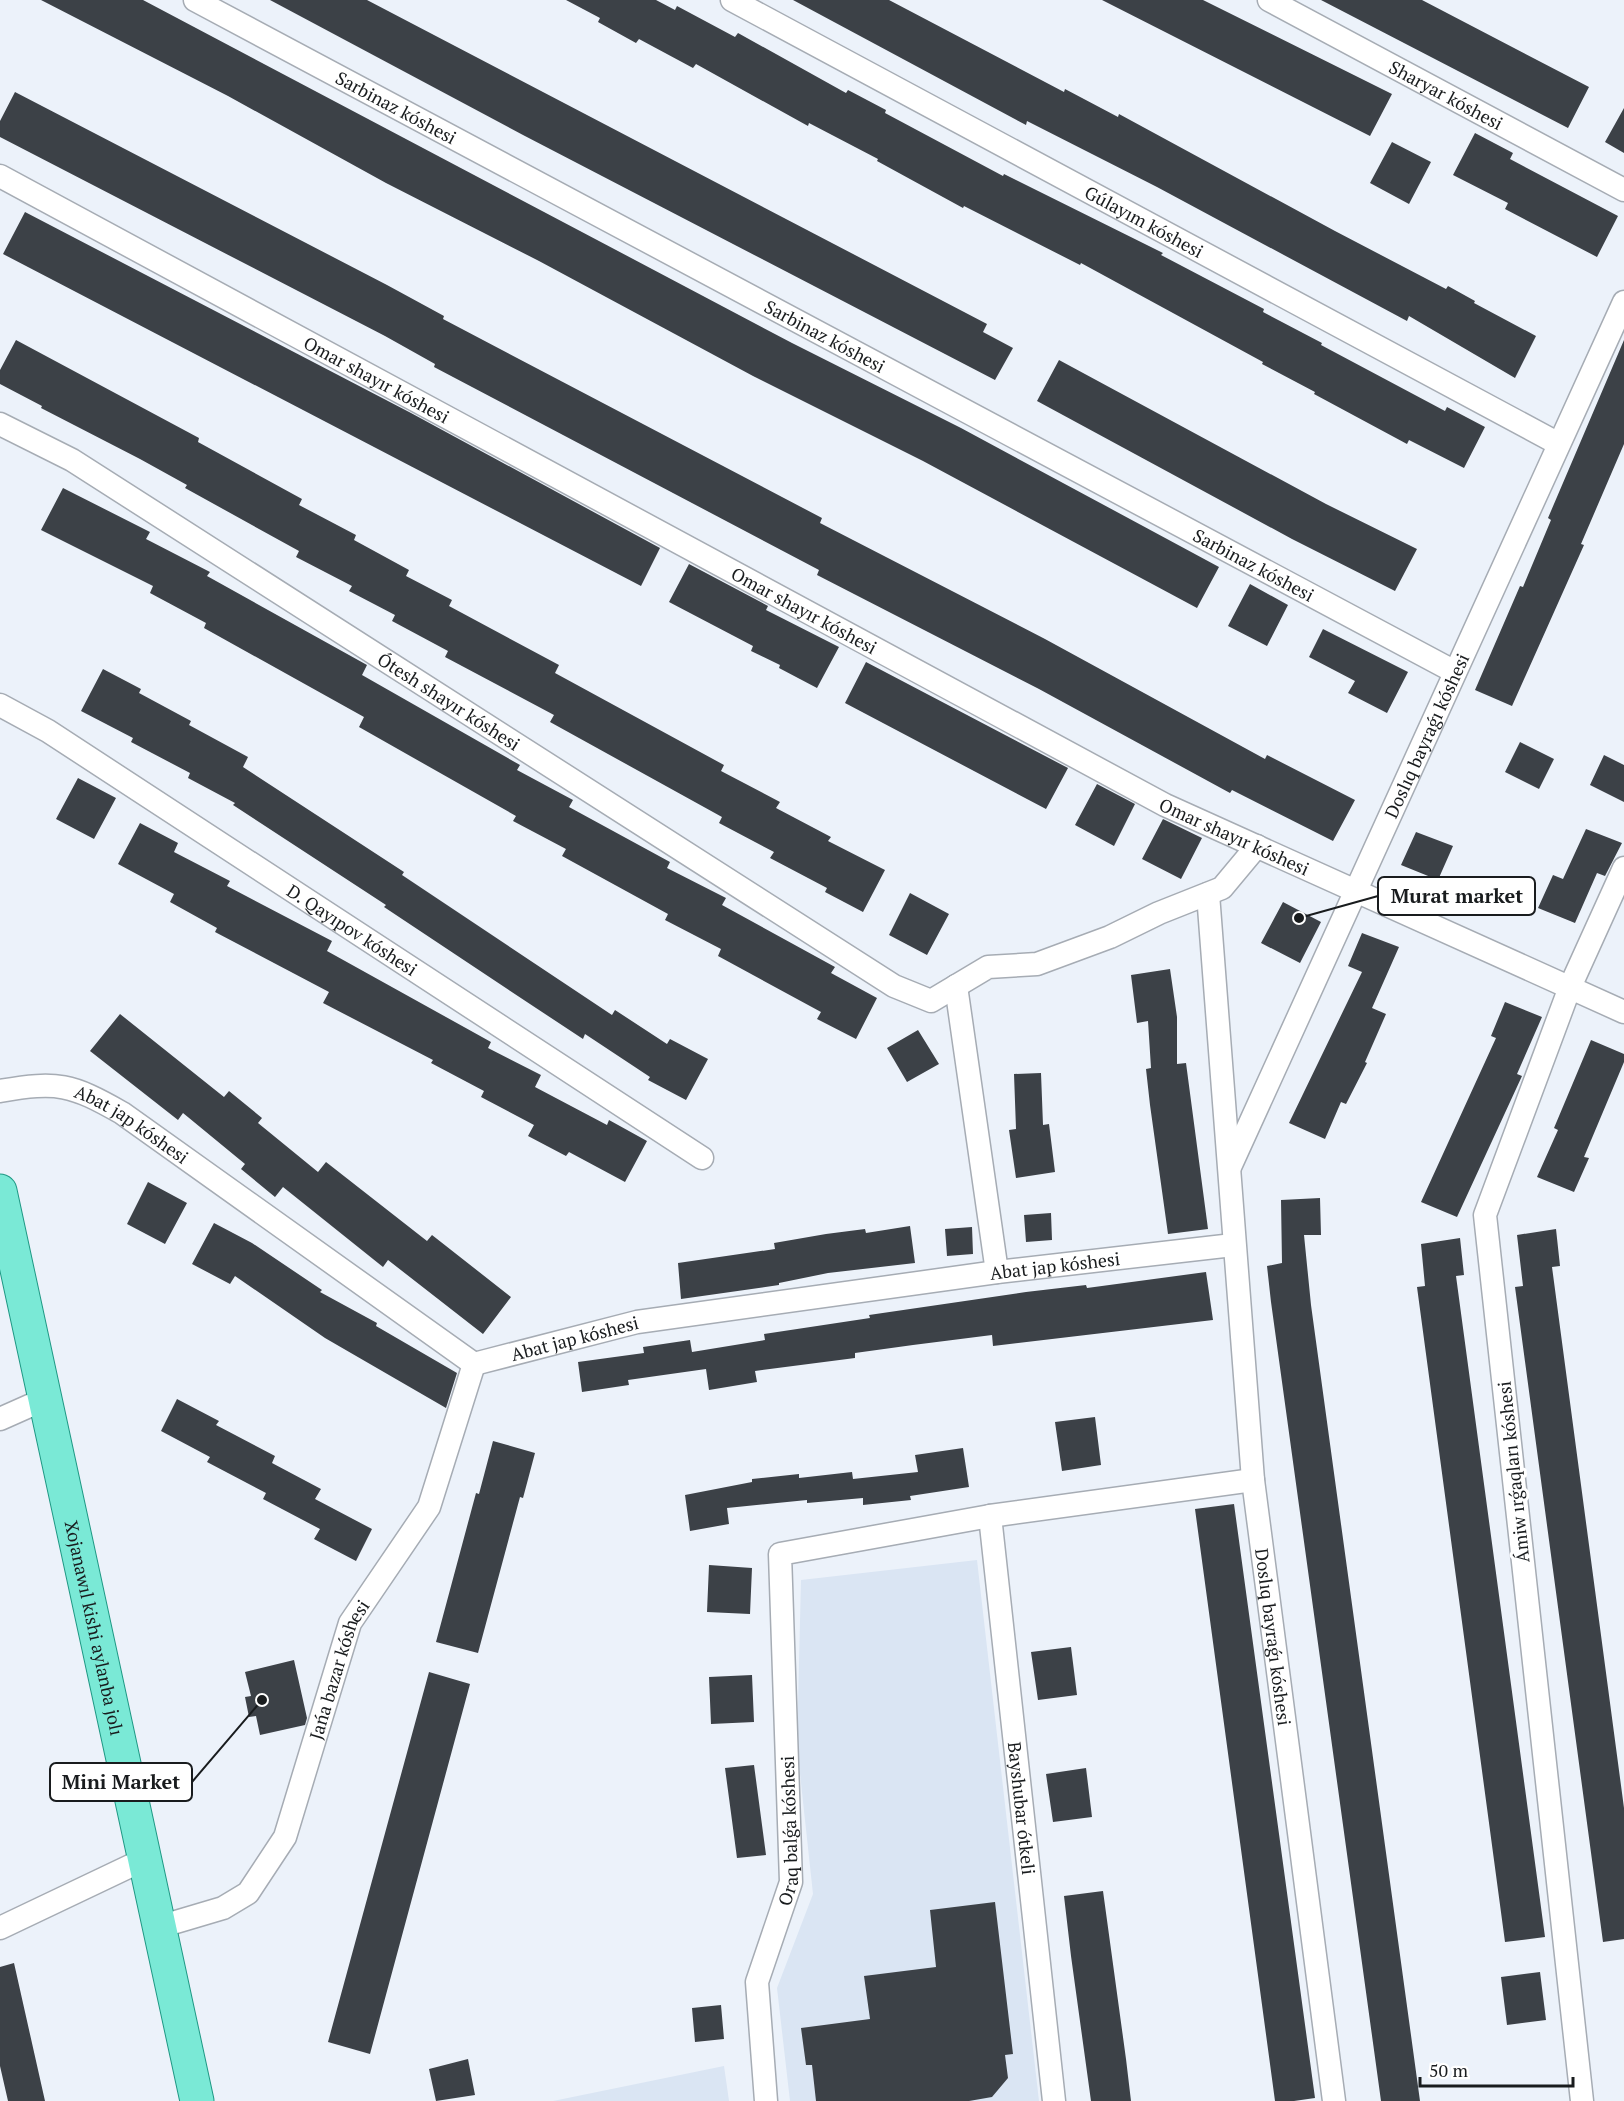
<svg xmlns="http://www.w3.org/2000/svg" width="1624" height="2101" viewBox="0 0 1624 2101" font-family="'PT Serif',serif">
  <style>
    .built { fill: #dae5f3 }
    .building { fill: #3c4147 }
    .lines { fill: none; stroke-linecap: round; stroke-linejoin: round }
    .street-casing { stroke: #a6acb4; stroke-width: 25 }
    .primary-casing { stroke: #1f9884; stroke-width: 35 }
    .street { stroke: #fff; stroke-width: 22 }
    .primary { stroke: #7ae9d6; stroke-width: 33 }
    .labels { text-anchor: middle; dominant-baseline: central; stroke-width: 6; stroke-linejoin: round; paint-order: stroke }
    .street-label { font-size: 18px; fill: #191c1e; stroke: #fff }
    .leader { fill: none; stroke: #191c1e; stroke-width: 2 }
    .callout-dot { fill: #191c1e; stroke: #fff; stroke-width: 2 }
    .callout { fill: #fff; stroke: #191c1e; stroke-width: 2 }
    .callout-label { font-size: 20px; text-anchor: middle; font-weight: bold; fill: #191c1e }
  </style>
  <rect width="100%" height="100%" fill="#ecf2fa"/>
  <path class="built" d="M977,1560L1039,2101H790L777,1988L813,1894L797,1746L801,1580Z
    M724,2066L729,2101H553Z"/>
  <path class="building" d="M41,0H143L792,343L961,428L1219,567L1197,608L923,461L753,376L539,261L386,183L228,96Z
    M270,0H367L987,324L983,332L1013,348L995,380L523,135Z
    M566,0H656L675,10L677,6L735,37L738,33L846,93L848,90L886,110L885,113L1003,176L1004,174L1163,253L1161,255L1264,309L1263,312L1322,343L1321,345L1445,411L1447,407L1485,427L1464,468L1409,440L1407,444L1314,394L1315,392L1262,364L1263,362L1081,263L1080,265L964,206L963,208L877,161L878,159L809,123L808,126L696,64L693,68L639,39L636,43L598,22L600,18Z
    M793,0H889L1064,92L1065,89L1118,117L1119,114L1335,231L1446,289L1448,286L1475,301L1474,303L1536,336L1515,378L1409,316L1407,321L1157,187L1027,121L1026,125Z
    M1102,0H1203L1392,94L1370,136Z
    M1321,0H1422L1589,87L1568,128Z
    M15,92L387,285L444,316L443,319L822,518L820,523L1045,639L1265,759L1267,755L1355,800L1333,841L1232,790L1230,793L1039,689L817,575L819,570L434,367L435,364L385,336L0,137V121Z
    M1624,108V153L1605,142Z
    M1475,133L1513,153L1510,159L1618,216L1597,257L1505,209L1508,203L1453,175Z
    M1392,142L1431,162L1409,204L1370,183Z
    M25,212L411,413L660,548L641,586L3,254Z
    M16,340L199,438L198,442L302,499L299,505L356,535L354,540L409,570L406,576L452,600L449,606L559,665L555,673L724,765L721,771L780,802L776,808L831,837L828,841L885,870L863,912L825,892L827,888L770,858L774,852L719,823L722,817L550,722L554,715L445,657L448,651L392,621L395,615L349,591L352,586L296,557L299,551L185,488L187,485L140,459L41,408L42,406L0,384V370Z
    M1624,340V444L1581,544L1584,545L1512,706L1475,690L1520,586L1523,587L1551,520L1548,518Z
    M1059,360L1326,504L1417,549L1395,591L1292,539L1037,401Z
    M63,488L150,532L146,539L210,572L207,576L367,665L362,675L520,765L517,770L573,800L569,807L670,862L667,868L726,898L722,905L835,967L831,973L877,998L856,1039L817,1019L821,1012L718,956L721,949L665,920L668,914L562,856L566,849L513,821L516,816L359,727L364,717L204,628L206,623L150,593L153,586L41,530Z
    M689,564L768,606L766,610L839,647L817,688L779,668L780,665L751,651L753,646L669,602Z
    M1250,584L1288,605L1267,646L1228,626Z
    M1323,629L1408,672L1387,713L1348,693L1355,681L1309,657Z
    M866,662L1068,768L1046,809L845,703Z
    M103,669L141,689L139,693L191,721L189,725L248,757L243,767L404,872L402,875L612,1015L615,1010L667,1044L670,1039L708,1059L686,1100L648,1080L650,1077L585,1034L583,1039L536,1008L384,907L386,905L233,805L235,803L188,778L190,773L131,742L133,738L81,711Z
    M1520,742L1554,759L1539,789L1505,772Z
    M1604,755L1624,765V802L1590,785Z
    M78,778L116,798L94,839L56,819Z
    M1097,784L1135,804L1114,846L1075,825Z
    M1163,819L1202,838L1181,879L1142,859Z
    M140,823L178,843L174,852L230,881L227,886L332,941L327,951L491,1042L488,1048L541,1075L535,1087L607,1125L609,1120L647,1141L625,1182L569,1152L566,1156L528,1136L534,1125L481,1097L484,1091L431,1063L433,1060L323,1003L329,992L215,932L217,928L170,902L174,894L118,864Z
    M1586,829L1622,843L1605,876L1597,873L1575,923L1538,908L1553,875L1563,879Z
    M1416,832L1453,846L1438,880L1401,865Z
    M910,893L949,914L927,955L889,935Z
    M1283,902L1321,922L1300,963L1261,943Z
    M1362,933L1399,947L1372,1008L1386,1014L1365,1062L1367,1063L1346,1104L1341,1102L1325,1139L1289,1123L1362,972L1348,966Z
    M1170,969L1177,1017V1064L1186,1063L1208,1229L1168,1234L1150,1105L1146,1069L1151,1068L1148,1021L1137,1023L1131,975Z
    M1505,1002L1542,1017L1517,1074L1522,1076L1457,1217L1421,1202L1496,1038L1491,1036Z
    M120,1014L224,1097L229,1091L262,1118L258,1123L318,1172L326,1162L427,1241L432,1235L511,1297L483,1334L388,1260L383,1267L283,1187L275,1197L241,1169L245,1164L183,1113L178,1120L90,1051Z
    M918,1030L939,1064L907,1082L887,1048Z
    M1591,1040L1624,1054V1062L1584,1157L1589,1158L1574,1192L1537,1177L1558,1130L1554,1128Z
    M1041,1073L1043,1125L1049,1124L1055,1172L1016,1178L1009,1130L1016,1129L1014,1074Z
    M148,1182L187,1203L165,1244L127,1224Z
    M1320,1198L1321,1235H1304L1311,1305L1420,2101H1381L1271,1302L1267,1266L1282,1263L1281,1200Z
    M1051,1213L1052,1240L1026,1242L1024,1215Z
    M214,1223L252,1243L322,1290L320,1292L377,1323L376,1326L457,1373L446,1408L325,1338L235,1276L230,1284L192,1264Z
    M910,1226L915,1263L828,1273L779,1283V1285L681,1299L678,1263L775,1249L774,1243L826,1234L865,1229L866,1233Z
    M972,1227L973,1254L947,1256L945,1229Z
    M1556,1229L1560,1266L1552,1267L1624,1808V1939L1603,1942L1515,1287L1523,1286L1517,1235Z
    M1460,1238L1464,1275L1456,1276L1545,1937L1505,1942L1417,1287L1425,1286L1421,1244Z
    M1206,1272L1213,1320L993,1346L992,1335L913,1345L855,1353V1358L755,1371L757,1382L709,1390L706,1369L628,1380L629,1385L582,1392L578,1362L644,1353L643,1347L690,1340L692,1352L765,1340L764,1334L870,1318L869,1315L1026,1292L1086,1285L1087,1288Z
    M177,1399L219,1421L216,1425L275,1456L272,1463L321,1489L315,1499L372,1529L356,1561L314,1539L320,1529L263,1499L266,1493L207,1462L210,1457L161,1431Z
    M1095,1417L1101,1465L1062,1471L1055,1422Z
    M493,1441L535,1453L523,1498L520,1497L478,1653L436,1642L476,1493L479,1494Z
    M963,1448L969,1487L910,1496L911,1500L863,1505V1498L807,1503V1500L727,1508L729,1524L690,1531L685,1495L752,1482V1479L799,1474V1478L852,1472L853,1479L918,1472L915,1455Z
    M1234,1504L1315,2098L1294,2101H1275L1195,1509Z
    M709,1565L752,1568L750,1614L707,1612Z
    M1071,1647L1077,1695L1038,1700L1031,1652Z
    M294,1660L307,1718L305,1725L260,1735L256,1716L249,1717L245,1697L251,1696L245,1672Z
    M429,1672L470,1684L370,2054L328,2042Z
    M752,1675L754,1722L711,1724L709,1677Z
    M754,1765L766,1855L737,1858L725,1768Z
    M1086,1768L1092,1817L1053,1822L1046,1774Z
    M1103,1891L1126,2059L1131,2101H1091L1071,1956L1064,1896Z
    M995,1902L1013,2054L1005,2055L1008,2078L992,2097L969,2101H816L812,2065H806L801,2028L870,2019L864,1976L936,1967L930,1910Z
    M14,1963L45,2101H8L0,2066V1967Z
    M1540,1972L1546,2020L1507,2025L1501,1977Z
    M721,2005L724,2039L695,2042L692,2008Z
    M468,2059L475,2095L436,2101L429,2069Z"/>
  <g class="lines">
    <g class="street-casing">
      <g id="street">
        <path id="s1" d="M195,0L1455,672"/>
        <path id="s2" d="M732,0L1557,443"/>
        <path id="s3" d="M1269,0L1624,190"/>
        <path id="s4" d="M0,176L1165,805L1624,1012"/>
        <path id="s5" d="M0,424L72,460L894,986L931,1001L988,967L1037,964L1110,937L1159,913L1222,888L1257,846"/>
        <path id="s6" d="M0,705L48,731L702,1158"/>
        <path id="s7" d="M1208,894L1253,1480L1334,2101"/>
        <path d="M956,986L997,1272"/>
        <path id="s8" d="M0,1091C58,1081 71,1084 122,1113L474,1364"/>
        <path id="s9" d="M1230,1167L1624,302"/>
        <path id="s10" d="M474,1364L637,1322L997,1272L1233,1245"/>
        <path d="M0,1419L45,1399"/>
        <path id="s11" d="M990,1516L1054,2101"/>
        <path id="s12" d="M159,1927L223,1908L248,1893L285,1837L350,1623L429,1507L474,1364"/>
        <path d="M0,1928L145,1859"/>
        <path id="s13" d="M766,2101L757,1982L791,1882L780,1554L990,1516L1253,1480"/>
        <path d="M1582,2101L1485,1215L1570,987L1624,868"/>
      </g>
    </g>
    <g class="primary-casing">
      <g id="primary">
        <path id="s14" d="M0,1191L197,2101"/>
      </g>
    </g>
    <use href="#street" class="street"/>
    <use href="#primary" class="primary"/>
  </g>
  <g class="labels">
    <g class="street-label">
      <text stroke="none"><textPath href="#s3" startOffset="201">Sharyar kóshesi</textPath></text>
      <text stroke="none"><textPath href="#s1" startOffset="228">Sarbinaz kóshesi</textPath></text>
      <text stroke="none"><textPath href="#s2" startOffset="468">Gúlayım kóshesi</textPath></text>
      <text stroke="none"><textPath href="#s1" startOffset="714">Sarbinaz kóshesi</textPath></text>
      <text stroke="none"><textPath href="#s4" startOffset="428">Omar shayır kóshesi</textPath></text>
      <text stroke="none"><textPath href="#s1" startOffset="1200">Sarbinaz kóshesi</textPath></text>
      <text stroke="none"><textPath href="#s4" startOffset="914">Omar shayır kóshesi</textPath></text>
      <text stroke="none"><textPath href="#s5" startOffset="528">Ótesh shayır kóshesi</textPath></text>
      <text stroke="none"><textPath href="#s9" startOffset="474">Doslıq bayraǵı kóshesi</textPath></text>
      <text stroke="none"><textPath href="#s4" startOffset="1400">Omar shayır kóshesi</textPath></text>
      <text stroke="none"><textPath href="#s6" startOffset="418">D. Qayıpov kóshesi</textPath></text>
      <text stroke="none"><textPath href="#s8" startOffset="142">Abat jap kóshesi</textPath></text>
      <text stroke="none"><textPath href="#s10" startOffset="590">Abat jap kóshesi</textPath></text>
      <text stroke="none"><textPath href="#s10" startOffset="104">Abat jap kóshesi</textPath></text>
      <text transform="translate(1513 1472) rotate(-96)">Ámiw ırǵaqları kóshesi</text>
      <text stroke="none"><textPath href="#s14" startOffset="447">Xojanawıl kishi aylanba jolı</textPath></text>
      <text stroke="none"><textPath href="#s7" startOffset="746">Doslıq bayraǵı kóshesi</textPath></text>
      <text stroke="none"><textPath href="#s12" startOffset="339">Jańa bazar kóshesi</textPath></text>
      <text stroke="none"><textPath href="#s11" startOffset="294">Bayshubar ótkeli</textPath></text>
      <text stroke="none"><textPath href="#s13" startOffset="276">Oraq balǵa kóshesi</textPath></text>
    </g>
  </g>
  <path class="leader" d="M1299 918L1378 896M262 1700L192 1782"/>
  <g class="callout-dot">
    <circle cx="1299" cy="918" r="6"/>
    <circle cx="262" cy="1700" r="6"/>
  </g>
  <g class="callout">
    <rect x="1378" y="877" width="157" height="38" rx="6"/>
    <rect x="50" y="1763" width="142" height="38" rx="6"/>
  </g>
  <g class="callout-label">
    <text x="1457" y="903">Murat market</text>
    <text x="121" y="1789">Mini Market</text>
  </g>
  <path d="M1420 2077v9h153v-9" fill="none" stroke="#191c1e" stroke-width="3"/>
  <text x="1429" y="2077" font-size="18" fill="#191c1e" stroke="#ffffff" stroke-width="4.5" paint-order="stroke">50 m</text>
</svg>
